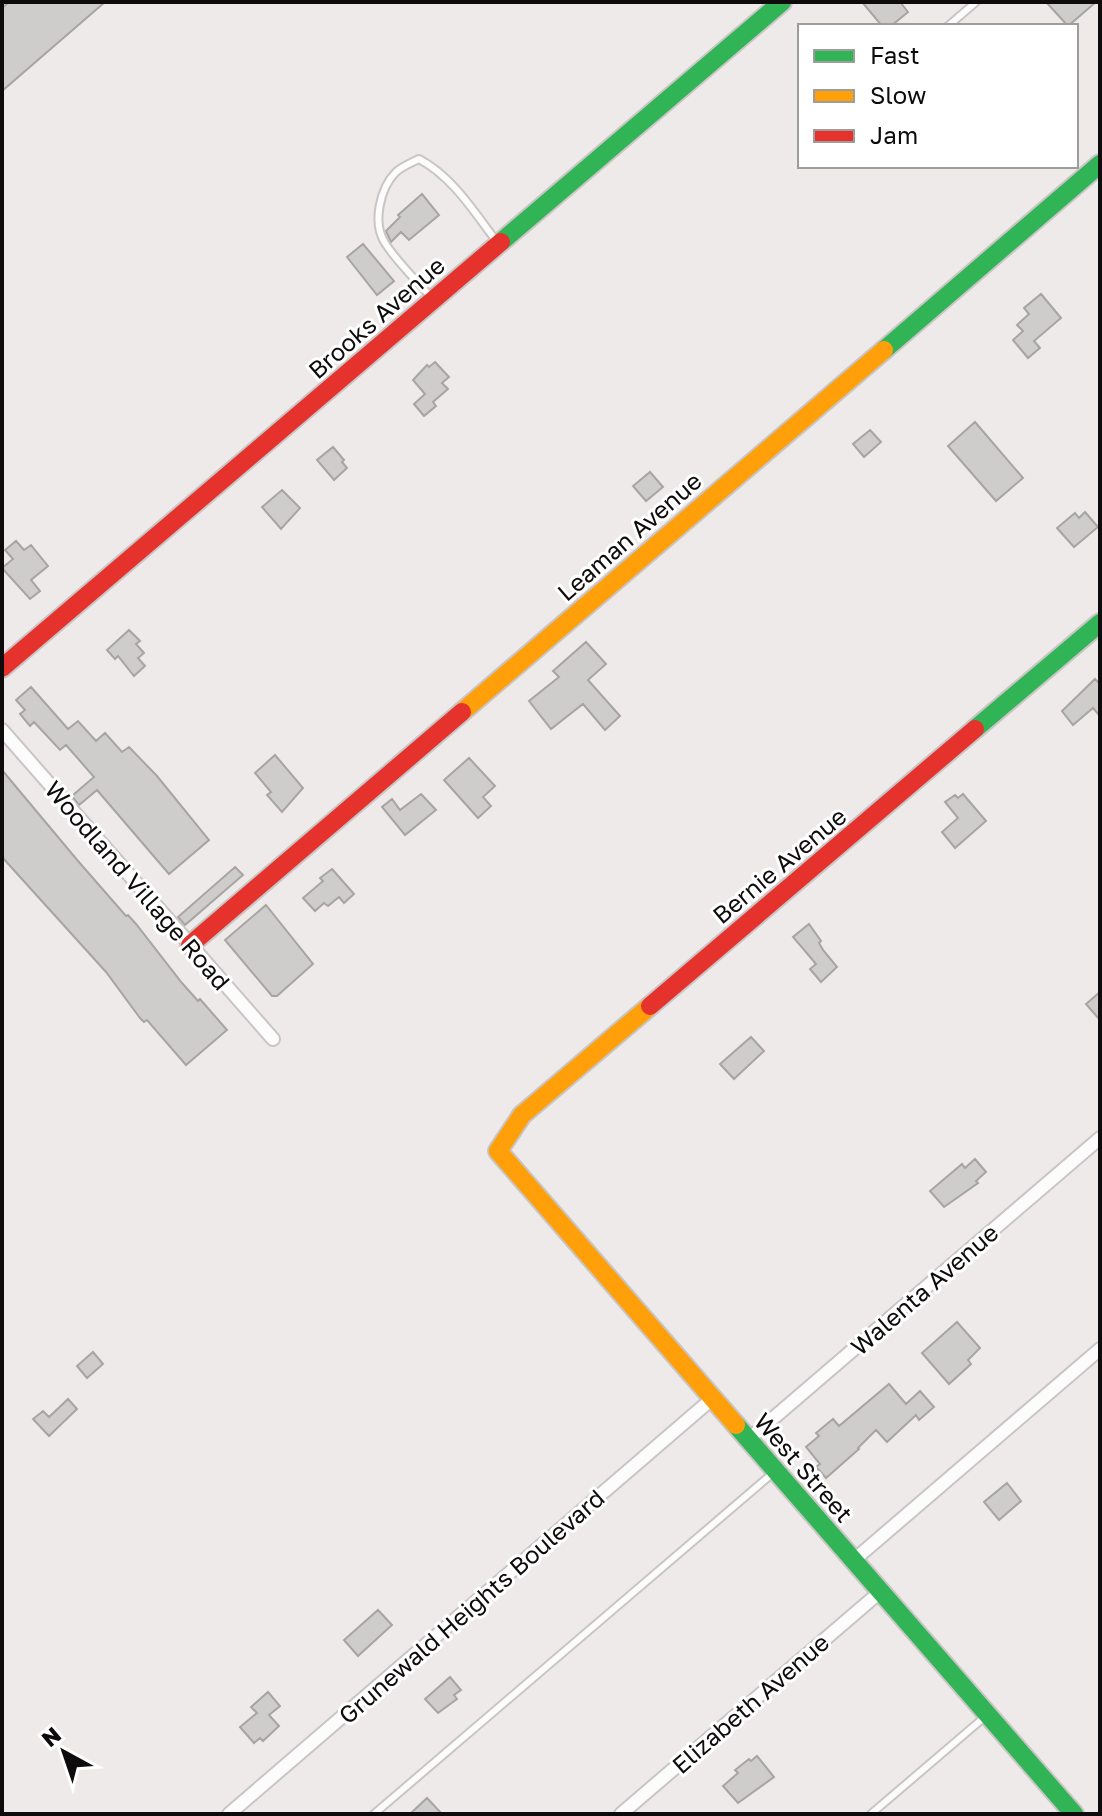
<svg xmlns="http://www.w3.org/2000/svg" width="1102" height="1816" viewBox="0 0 1102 1816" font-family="'Golos Text',sans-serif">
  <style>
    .building { fill: #cfcccc; stroke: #a7a4a4; stroke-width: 2 }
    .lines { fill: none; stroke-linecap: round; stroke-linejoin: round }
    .lane-casing { stroke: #c9c5c5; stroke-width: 10 }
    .street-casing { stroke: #c9c5c5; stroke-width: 16 }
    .fast-casing { stroke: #c9c5c5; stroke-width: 22 }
    .slow-casing { stroke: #c9c5c5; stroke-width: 22 }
    .jam-casing { stroke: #c9c5c5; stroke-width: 22 }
    .lane { stroke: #fdfcfc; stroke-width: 6 }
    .street { stroke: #fdfcfc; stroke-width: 12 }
    .fast { stroke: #30b455; stroke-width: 18 }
    .slow { stroke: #ff9f0a; stroke-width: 18 }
    .jam { stroke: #e5322d; stroke-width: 18 }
    .labels { text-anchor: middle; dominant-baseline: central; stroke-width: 6; stroke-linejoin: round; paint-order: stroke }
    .street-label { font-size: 24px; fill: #0d0b0b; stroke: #fff }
  </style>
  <rect width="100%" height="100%" fill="#efeaea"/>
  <path class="building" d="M9,2H105L2,91V8Z
    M862,2H900L908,12L891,26H882Z
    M1046,2H1096L1068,26Z
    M422,194L439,215L409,240L401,232L391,242L386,231L400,217L398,215Z
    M363,244L394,281L377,295L347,257Z
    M1041,294L1061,318L1034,341L1040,348L1028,358L1013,340L1023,331L1017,325L1029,314L1024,308Z
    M435,362L449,377L442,383L448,389L433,402L436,406L424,416L414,404L425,394L413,380L427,365L429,367Z
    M975,422L1023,478L996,501L948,446Z
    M870,430L881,442L864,457L853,444Z
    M333,447L344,460L342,462L347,468L334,480L317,460Z
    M650,472L663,487L646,501L633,486Z
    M282,490L300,508L281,529L262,507Z
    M1085,512L1098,527L1074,547L1057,528L1075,513L1079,518Z
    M16,541L24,550L31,545L48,566L31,580L40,591L30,599L2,568L13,559L5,550Z
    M129,630L140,641L136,644L144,653L138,658L145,666L134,676L118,656L115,659L107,650Z
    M586,642L606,664L588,680L620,716L605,730L583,704L551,729L529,701L559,677L553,671Z
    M1095,679L1100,684V716L1093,708L1073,725L1062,711Z
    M31,687L68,729L78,721L96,741L105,733L122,752L129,747L157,776L209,840L169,874L97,790L79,805L72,796L94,777L66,745L60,750L34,722L30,726L20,714L25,710L16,700Z
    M275,755L303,788L282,812L267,795L271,792L255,773Z
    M469,758L495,786L483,797L491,806L478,818L444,780Z
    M2,770L78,861L126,916L128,915L136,924L182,983L198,1001L200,999L227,1030L186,1065L147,1020L144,1022L140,1018L106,972L2,857Z
    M421,794L436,810L405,835L382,807L392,799L400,810Z
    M963,794L986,821L955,848L942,832L958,818L945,802L955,795L958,798Z
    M235,867L243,875L185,925L178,917Z
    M332,869L354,894L344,903L339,897L328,906L324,903L315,911L303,898L323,881L320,878Z
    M266,905L313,964L277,996H272L225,940Z
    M809,924L821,941L819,943L823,950L837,967L821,982L810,969L816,964L793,937Z
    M1100,992V1020L1086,1004Z
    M751,1037L764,1051L734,1079L720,1064Z
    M975,1159L986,1172L976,1181L978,1183L944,1207L930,1191L962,1164L965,1168Z
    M957,1322L980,1348L968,1360L971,1364L949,1384L922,1353Z
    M93,1352L103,1364L87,1378L77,1366Z
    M889,1384L906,1404L920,1391L934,1407L919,1420L916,1415L887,1442L876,1430L858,1448L859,1449L826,1478L816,1467L820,1464L806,1447L819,1436L816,1433L833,1419L839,1426Z
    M68,1399L77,1409L49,1436L33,1419L43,1411L49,1417Z
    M1007,1483L1021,1501L999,1520L984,1502Z
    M378,1610L392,1625L358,1656L344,1640Z
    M450,1677L461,1690L454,1695L457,1699L438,1713L425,1699Z
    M268,1692L280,1706L269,1715L279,1726L263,1741L260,1738L254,1743L240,1727L257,1713L251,1707Z
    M757,1756L774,1777L738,1803L723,1786L738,1773L735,1770L749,1759L751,1761Z
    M427,1798L442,1814H410Z"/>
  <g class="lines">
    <g class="lane-casing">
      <path id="lane" d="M948,26L976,2
        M431,297C416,280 397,262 385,243C372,223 380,188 396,172C403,166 411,163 419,159C453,177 474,212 497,242
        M374,1814L773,1473
        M871,1814L987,1715"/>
    </g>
    <g class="street-casing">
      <path id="street" d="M2,730L273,1039
        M749,1439L1100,1138
        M854,1560L1100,1349
        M229,1814L713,1398
        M621,1814L880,1592"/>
    </g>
    <g class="fast-casing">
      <path id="fast" d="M501,242L782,2
        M884,350L1100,164
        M975,729L1100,623
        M736,1425L1074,1814"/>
    </g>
    <g class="slow-casing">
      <path id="slow" d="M462,712L884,350
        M650,1006L522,1115L498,1151L736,1425"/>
    </g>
    <g class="jam-casing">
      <path id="jam" d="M2,668L501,242
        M190,945L462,712
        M650,1006L975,729"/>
    </g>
    <use href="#lane" class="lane"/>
    <use href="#street" class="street"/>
    <use href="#fast" class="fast"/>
    <use href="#slow" class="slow"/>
    <use href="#jam" class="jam"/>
  </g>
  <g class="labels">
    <g class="street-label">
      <text transform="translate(376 317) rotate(-41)">Brooks Avenue</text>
      <text transform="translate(629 536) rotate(-41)">Leaman Avenue</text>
      <text transform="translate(779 865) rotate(-40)">Bernie Avenue</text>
      <text transform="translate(138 885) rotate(49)">Woodland Village Road</text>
      <text transform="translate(924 1289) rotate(-41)">Walenta Avenue</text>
      <text transform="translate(804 1467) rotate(49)">West Street</text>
      <text transform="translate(471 1606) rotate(-41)">Grunewald Heights Boulevard</text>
      <text transform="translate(750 1703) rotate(-41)">Elizabeth Avenue</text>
    </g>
  </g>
  <rect width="1102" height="1816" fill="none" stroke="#0d0b0b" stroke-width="8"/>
  <rect x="798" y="24" width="280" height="144" fill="#ffffff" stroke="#9e9d9d" stroke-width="2"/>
  <rect x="814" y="50" width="40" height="12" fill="#30b455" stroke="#9e9d9d" stroke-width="2"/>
  <text x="870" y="64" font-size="24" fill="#0d0b0b">Fast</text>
  <rect x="814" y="90" width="40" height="12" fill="#ff9f0a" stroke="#9e9d9d" stroke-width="2"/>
  <text x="870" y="104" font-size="24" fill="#0d0b0b">Slow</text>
  <rect x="814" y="130" width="40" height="12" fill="#e5322d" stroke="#9e9d9d" stroke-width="2"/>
  <text x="870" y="144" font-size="24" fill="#0d0b0b">Jam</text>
  <g transform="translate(64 1752) rotate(320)" stroke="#ffffff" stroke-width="6" paint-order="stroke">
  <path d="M0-6L14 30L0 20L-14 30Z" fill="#0d0b0b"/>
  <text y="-12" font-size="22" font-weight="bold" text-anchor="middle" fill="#0d0b0b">N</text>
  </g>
</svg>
